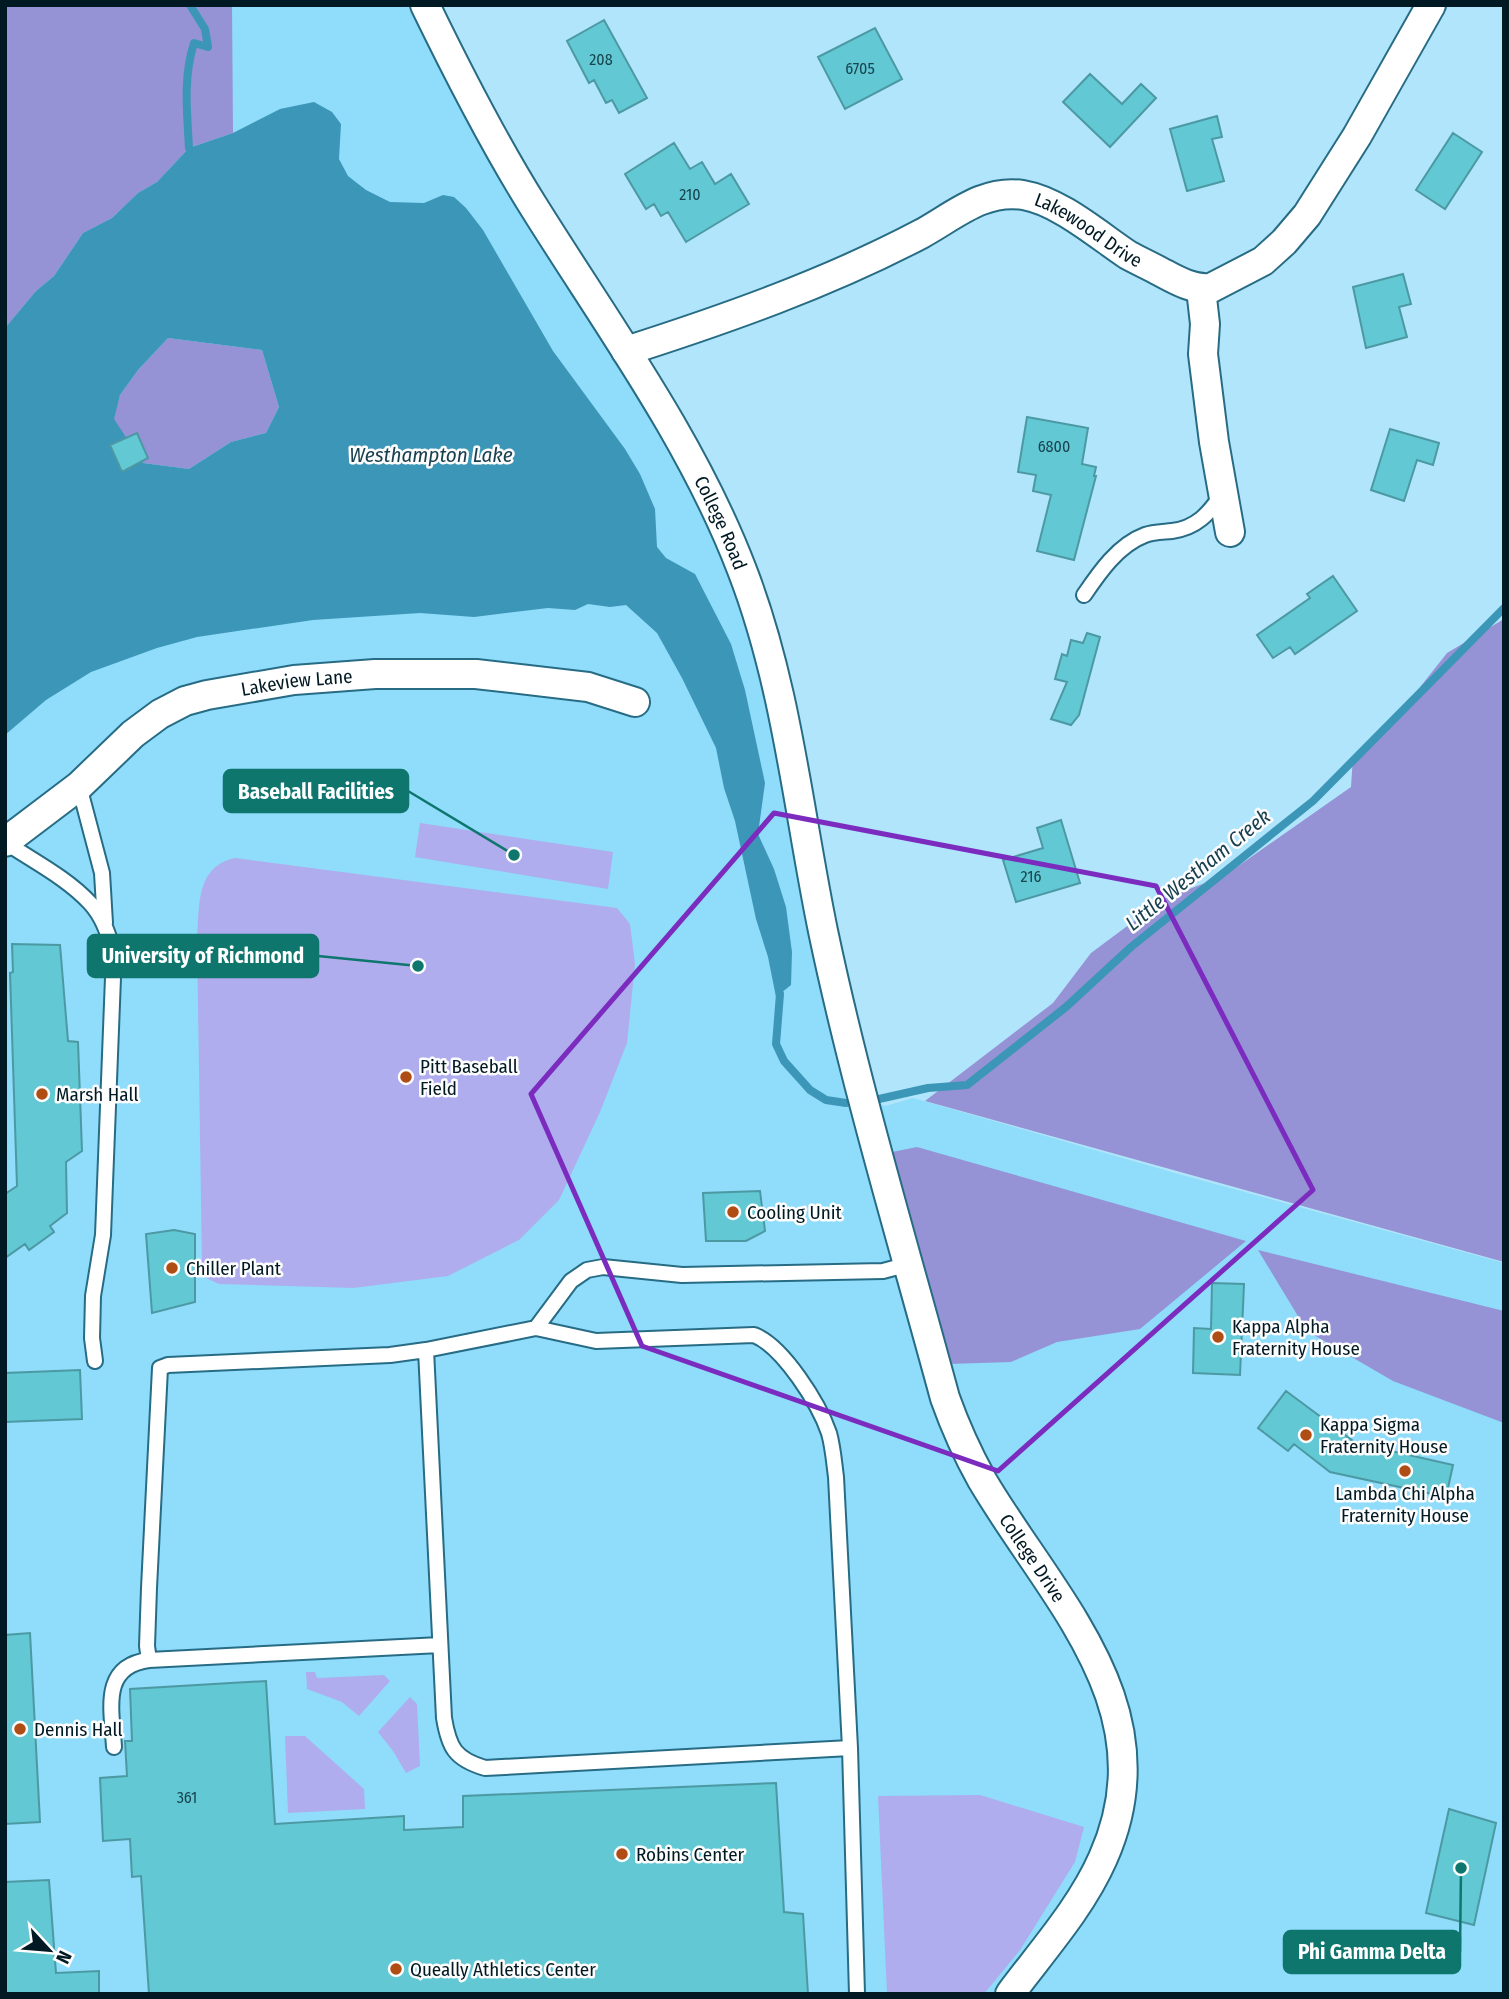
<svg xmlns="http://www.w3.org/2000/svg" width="1509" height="1999" viewBox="0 0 1509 1999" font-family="'Fira Sans Condensed',sans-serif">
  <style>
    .built { fill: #8fdcfb }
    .green { fill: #afaded }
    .forest { fill: #9592d5 }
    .water { fill: #3c96b7; fill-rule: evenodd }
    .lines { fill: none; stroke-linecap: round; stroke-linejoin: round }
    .stream { stroke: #3c96b7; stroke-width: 8 }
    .building { fill: #61c8d4; stroke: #4c99a3; stroke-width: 2 }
    .service-casing { stroke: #276c84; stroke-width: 18 }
    .minor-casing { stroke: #276c84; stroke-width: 32 }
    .service { stroke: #fff; stroke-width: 14 }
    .minor { stroke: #fff; stroke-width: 28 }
    .marked { fill: none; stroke: #7b2cbf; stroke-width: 5; stroke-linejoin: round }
    .poi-dot { fill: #b04d14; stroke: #fdfdfd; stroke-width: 2.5 }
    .labels { text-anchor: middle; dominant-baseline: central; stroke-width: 5; stroke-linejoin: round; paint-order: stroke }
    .number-label { font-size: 16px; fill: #18454f }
    .street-label { font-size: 19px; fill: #001923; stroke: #fdfdfd }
    .poi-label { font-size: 19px; fill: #001923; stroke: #fdfdfd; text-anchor: start }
    .water-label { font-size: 21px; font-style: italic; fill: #173f4e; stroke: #fdfdfd }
    .leader { fill: none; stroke: #0f766e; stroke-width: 2.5 }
    .callout-dot { fill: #0f766e; stroke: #fdfdfd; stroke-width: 2.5 }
    .callout { fill: #0f766e; stroke: #0f766e; stroke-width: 2.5 }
    .callout-label { font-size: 21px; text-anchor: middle; font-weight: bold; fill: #fff }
  </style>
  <rect width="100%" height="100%" fill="#b0e5fb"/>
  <path class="built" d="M5,5H425L741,566L864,1101L886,1106L913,1098L1182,1175L1504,1263V1994H5Z"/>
  <path class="green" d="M420,823L613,852L608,889L415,857Z
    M235,858L617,908L630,924L635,964L627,1043L600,1112L559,1200L519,1240L448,1276L353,1288L219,1284L206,1278L202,1266L197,939C200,906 195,867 235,858Z
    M306,1672H315L317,1678L384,1675L390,1681L359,1716L342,1702L307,1689Z
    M410,1697L417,1704L420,1766L406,1773L393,1751L378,1732Z
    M285,1736H305L364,1789L365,1809L288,1813Z
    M980,1795L1084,1827L1075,1862L1020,1950L984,1994H887L878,1796Z"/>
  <path class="forest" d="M5,5H232L233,133L189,148L157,182L138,193L112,218L83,233L54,276L36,291L5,328Z
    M168,338L262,350L279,407L266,433L231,442L189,469L143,463L113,419L120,395L138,370Z
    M1504,619V1262L925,1101L1053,1003L1091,953L1165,898L1224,876L1351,787L1353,757L1387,729L1447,653Z
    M917,1147L1246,1241L1140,1329L1057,1342L1011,1362L948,1364L887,1153Z
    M1258,1250L1504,1311V1423L1393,1381L1307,1331Z"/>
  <path class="water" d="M314,102L332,112L341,124L339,159L348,176L366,190L390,202L424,203L443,195L454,197L466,208L483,230L553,351L625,449L640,474L655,509L657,547L666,558L695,574L731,644L745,690L765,783L758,834L774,869L786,907L792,952L791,985L776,997L768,957L756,919L735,821L724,788L716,748L682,678L657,633L626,605L610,607L588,604L575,610L548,608L474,617L420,613L313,620L197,637L157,648L91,672L46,700L5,735V328L36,291L54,276L83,233L112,218L138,193L157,182L189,148L233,133L280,109ZM168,338L262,350L279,407L266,433L231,442L189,469L143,463L114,419L120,395L138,370Z"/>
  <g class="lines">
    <path class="stream" d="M189,148C187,112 183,77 194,43L208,47L205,29L190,5
      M780,994L776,1044L784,1061L810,1090L826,1100L846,1103
      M879,1099L928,1088L967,1085L1066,1007L1131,947L1313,801L1504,608"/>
  </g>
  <path class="building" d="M604,20L647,98L619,113L612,100L606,103L594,80L589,83L567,41Z
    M875,28L902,79L845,109L818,57Z
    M1090,74L1122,104L1141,84L1156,98L1110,147L1063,102Z
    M1217,116L1222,137L1212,139L1224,181L1187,191L1170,129Z
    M1453,133L1482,152L1445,209L1416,190Z
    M674,143L690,169L702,162L715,184L731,174L749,204L686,242L668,212L661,216L654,204L646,209L625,174Z
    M1403,274L1411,304L1399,307L1407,337L1366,348L1353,287Z
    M1027,417L1088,428L1082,464L1096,467L1094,476H1096L1074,560L1037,551L1051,495L1033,491L1036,475L1018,472Z
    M1390,429L1439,443L1433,465L1417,460L1404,501L1371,490Z
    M137,433L148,458L122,472L110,445Z
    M1333,576L1357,611L1295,654L1290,647L1273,658L1257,635L1310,598L1307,594Z
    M1087,633L1100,637L1079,715L1071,725L1051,719L1067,682L1055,679L1062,654L1067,656L1071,640L1083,643Z
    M1061,820L1080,883L1016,902L1003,860L1043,848L1037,828Z
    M12,944L60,945L68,1041L78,1042L82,1151L66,1162L67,1213L50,1226L54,1232L29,1250L25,1244L5,1258V1194L17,1186L10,973L13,972Z
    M760,1191L765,1231L746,1241H706L703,1193Z
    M174,1230L195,1234V1302L152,1313L146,1234Z
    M1212,1283L1244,1284L1240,1375L1193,1373L1194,1328L1211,1329Z
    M80,1370L82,1419L5,1422V1373Z
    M1286,1391L1356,1443L1453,1465L1446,1497L1330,1472L1294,1444L1288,1451L1258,1428Z
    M30,1633L40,1822L5,1824V1635Z
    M266,1681L275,1824L404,1816V1830L463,1827V1796L776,1783L784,1912L803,1914L808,1994H149L141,1876L132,1877L130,1839L103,1841L100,1778L127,1776L125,1741H132L130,1689Z
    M1449,1809L1496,1823L1474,1925L1426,1913Z
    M49,1880L56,1973L99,1971V1994H5V1882Z"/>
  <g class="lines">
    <g class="service-casing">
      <path id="service" d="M1084,595C1099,573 1118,545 1145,535C1153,532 1163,532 1172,531C1196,528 1209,514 1222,494
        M79,786L102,873L105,923
        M5,842C33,861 67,878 90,903C103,917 108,934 114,952L103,1235L93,1296L92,1338L95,1361
        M426,1350L444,1718C449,1748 455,1759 485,1768L850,1748
        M440,1645L149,1660L147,1646L149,1588L160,1368L168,1365L390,1355L426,1350L536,1328
        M114,1747C112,1711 100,1666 149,1660
        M857,1994L850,1748L836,1477C834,1462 833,1447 829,1433C819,1404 783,1346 754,1335L596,1341L536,1328L571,1281L587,1270L603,1267L682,1275L883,1271L909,1264"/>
    </g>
    <g class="minor-casing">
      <g id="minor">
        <path id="s1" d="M425,5C458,73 492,140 532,204C606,323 692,439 742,570C787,686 798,810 823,931C856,1088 903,1243 945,1398C955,1426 967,1453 982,1480C1052,1599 1170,1708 1103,1858C1081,1908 1042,1951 1010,1994"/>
        <path d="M1201,289L1205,324L1203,354L1214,442L1230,532"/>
        <path id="s2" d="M626,351C726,319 828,283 921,234C954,216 983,189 1023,195C1059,201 1098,235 1128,255C1139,261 1150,266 1161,272C1176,280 1193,290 1211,288L1263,261L1284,242L1307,215L1357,136L1431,5"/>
        <path id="s3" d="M5,842L79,786L133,734L160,714L185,701L207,695L294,680L375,674H476L588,687L635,702"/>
      </g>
    </g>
    <use href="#service" class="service"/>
    <use href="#minor" class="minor"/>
  </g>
  <path class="marked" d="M774,813L1156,886L1313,1190L998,1471L642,1346L531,1094Z"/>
  <g class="poi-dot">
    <circle cx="406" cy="1077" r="7"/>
    <circle cx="42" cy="1094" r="7"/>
    <circle cx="733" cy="1212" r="7"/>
    <circle cx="172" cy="1268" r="7"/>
    <circle cx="1218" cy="1337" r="7"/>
    <circle cx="1306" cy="1435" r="7"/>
    <circle cx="1405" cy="1471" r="7"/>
    <circle cx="20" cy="1729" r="7"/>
    <circle cx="622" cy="1854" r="7"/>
    <circle cx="396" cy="1969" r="7"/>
  </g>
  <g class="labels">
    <g class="number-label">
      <text x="601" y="59">208</text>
      <text x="860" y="68">6705</text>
      <text x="690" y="194">210</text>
      <text x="1054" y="446">6800</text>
      <text x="1031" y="876">216</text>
      <text x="187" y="1797">361</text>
    </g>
    <g class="street-label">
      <text stroke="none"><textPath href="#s2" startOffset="504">Lakewood Drive</textPath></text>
      <text stroke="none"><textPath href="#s1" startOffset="597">College Road</textPath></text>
      <text stroke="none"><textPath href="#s3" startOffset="343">Lakeview Lane</textPath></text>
      <text stroke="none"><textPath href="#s1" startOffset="1685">College Drive</textPath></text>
    </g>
    <g class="poi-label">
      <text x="420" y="1066">Pitt Baseball<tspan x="420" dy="22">Field</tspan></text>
      <text x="56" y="1094">Marsh Hall</text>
      <text x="747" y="1212">Cooling Unit</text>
      <text x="186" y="1268">Chiller Plant</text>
      <text x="1232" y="1326">Kappa Alpha<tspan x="1232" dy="22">Fraternity House</tspan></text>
      <text x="1320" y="1424">Kappa Sigma<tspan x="1320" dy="22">Fraternity House</tspan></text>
      <text x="1405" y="1493" text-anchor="middle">Lambda Chi Alpha<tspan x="1405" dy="22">Fraternity House</tspan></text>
      <text x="34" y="1729">Dennis Hall</text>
      <text x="636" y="1854">Robins Center</text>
      <text x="410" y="1969">Queally Athletics Center</text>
    </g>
    <g class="water-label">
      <text x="431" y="455">Westhampton Lake</text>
      <text transform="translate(1198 870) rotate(-39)">Little Westham Creek</text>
    </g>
  </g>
  <path class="leader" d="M514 855L408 791M418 966L318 956M1461 1868L1460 1952"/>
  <g class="callout-dot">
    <circle cx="514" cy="855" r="7"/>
    <circle cx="418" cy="966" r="7"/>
    <circle cx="1461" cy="1868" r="7"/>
  </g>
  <g class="callout">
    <rect x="224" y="770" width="184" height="42" rx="7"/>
    <rect x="88" y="935" width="230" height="42" rx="7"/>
    <rect x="1284" y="1931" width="176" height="42" rx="7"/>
  </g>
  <g class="callout-label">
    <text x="316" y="799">Baseball Facilities</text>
    <text x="203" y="963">University of Richmond</text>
    <text x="1372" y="1959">Phi Gamma Delta</text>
  </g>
  <rect width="1509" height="1999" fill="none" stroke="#001923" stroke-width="14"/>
  <g transform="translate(49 1950) rotate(116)" stroke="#fdfdfd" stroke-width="5" paint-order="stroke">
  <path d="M0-5L12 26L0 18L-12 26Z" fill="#001923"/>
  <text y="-10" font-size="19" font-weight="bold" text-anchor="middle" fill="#001923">N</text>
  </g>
</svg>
